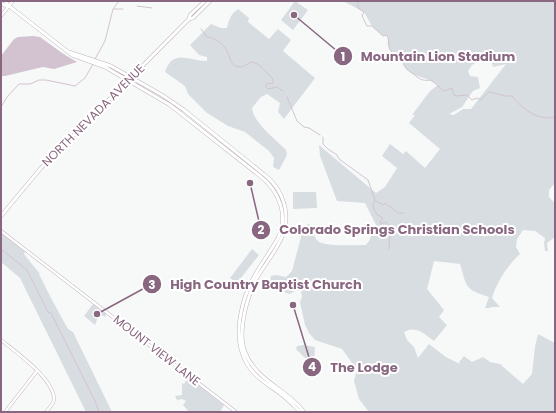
<svg xmlns="http://www.w3.org/2000/svg" width="556" height="413" viewBox="0 0 556 413" font-family="Poppins,sans-serif">
  <style>
    .green { fill: #d8dde2; fill-rule: evenodd }
    .water { fill: #d3c3d1 }
    .lines { fill: none; stroke-linecap: round; stroke-linejoin: round }
    .stream { stroke: #d3c3d1; stroke-width: 1 }
    .secondary-casing { stroke: #c0b4bd; stroke-width: 3.5 }
    .primary-casing { stroke: #bfb5bc; stroke-width: 4 }
    .secondary { stroke: #fff; stroke-width: 2.5 }
    .primary { stroke: #fff; stroke-width: 3 }
    .labels { text-anchor: middle; dominant-baseline: central; stroke-width: 4; stroke-linejoin: round; paint-order: stroke }
    .street-label { font-size: 12px; fill: #896780; stroke: #fff }
    .leader { fill: none; stroke: #896780; stroke-width: 1.5 }
    .callout-dot { fill: #896780; stroke: #fff; stroke-width: 1.5 }
    .mark-label { font-size: 12px; text-anchor: middle; font-weight: bold; fill: #fff }
    .callout-label { font-size: 13px; text-anchor: middle; font-weight: bold; fill: #896780; stroke: #fff; stroke-width: 4; stroke-linejoin: round; paint-order: stroke }
  </style>
  <rect width="100%" height="100%" fill="#f7f9f9"/>
  <path class="green" d="M295,1L308,10L293,30L281,20Z
    M343,1H555V183L549,190V197L555,203V237L547,243L548,251H545L544,243L545,238L535,231L523,230L517,239L516,247L520,254C507,266 497,282 492,298L500,307H492L489,308H485L489,297C464,289 467,287 460,264L434,261L427,289L444,310L439,317L447,325L434,341C424,334 416,325 404,332L407,340L414,347L418,358L429,344L446,357L460,364L459,362L464,356L472,362L483,357L490,362L500,364L523,384L532,374L535,347L538,334L555,343V412H369L359,399L354,381L356,373L355,367L342,349L315,340L309,333L305,325L300,302L302,297L301,291H295L290,294C281,291 268,288 271,276L276,275L286,277L292,271L301,237L299,233C302,228 304,225 309,224C314,229 313,237 318,241C325,247 356,245 366,245L369,241L376,225L365,203L337,201L320,156L319,145L376,193L385,187L397,168L382,156L390,144L403,154L406,151L425,168L440,149L409,123L415,115H412L430,91L438,85C428,77 416,78 407,70C404,67 403,62 401,58C396,55 390,53 388,46C387,42 389,39 387,35L383,36L372,26L364,12ZM483,59L491,61L493,67L506,64L471,109H463L454,115L449,114L462,107L473,91L480,88L478,77L470,76L468,71L472,65Z
    M238,9L249,18L248,22L269,39L278,29L291,40L283,51L315,78L284,119L278,112L280,103L267,94L261,97L252,108C254,124 275,138 286,150L287,155L279,170L273,167L274,158L269,151L245,132L228,126L207,113L188,94L185,86L165,72C173,48 189,61 207,61V57L199,55L190,45L211,24L221,28H227C229,19 231,14 238,9Z
    M293,192H316L317,208L293,209Z
    M3,234L25,252L24,254L40,274H39C48,293 58,311 68,329L73,332L112,412H86L20,278L1,262V236Z
    M252,249L259,255L237,283L230,278Z
    M93,304L106,314L105,317L99,314L100,312L96,310L94,314L98,317L95,325L84,316Z
    M303,345L315,347L314,361H308L296,349L297,346Z
    M188,377L224,405L220,412H189L183,405L186,401L182,399L177,400L175,396L182,395V383L184,384Z"/>
  <path class="water" d="M33,36L40,37L62,53L77,62L54,69L43,67L5,76H2L1,56L14,39L18,37Z"/>
  <g class="lines">
    <path class="stream" d="M358,1V8L364,12L362,16L367,26H372L383,36L387,35C390,40 387,49 393,53C395,56 399,55 401,58C406,71 406,68 416,76C421,80 424,81 431,80L444,91L452,88L454,95L457,96L467,95L472,100L477,98L481,100L489,92L506,96H512C521,108 539,122 555,117
      M137,6L152,8
      M114,9H123
      M201,29L207,37C213,37 223,44 226,49C231,57 229,68 242,67L251,62C259,62 267,73 273,79V83L266,84V87L268,89L277,87L283,91
      M95,59L105,41L113,9L119,1
      M287,97L297,121L304,127L309,128L320,135
      M1,107L7,97L19,84H30L39,80H46L75,86L85,78L93,64
      M323,137V144L328,149L337,155L339,159L368,180L375,200L373,205L374,210L376,212V214L383,218L380,222L381,224L386,222C392,231 389,239 389,249
      M376,201L383,205L385,203L398,213H404
      M1,249L27,270L48,312L51,313L95,401L99,412"/>
    <g class="secondary-casing">
      <path id="secondary" d="M1,16L13,1
        M1,231L236,412
        M1,340C16,352 54,379 54,399C54,404 49,408 46,412
        M5,412L37,371"/>
    </g>
    <g class="primary-casing">
      <path id="primary" d="M5,1L9,6L72,55L105,67L170,105L260,176C279,191 289,215 278,238C271,251 262,262 255,275C242,298 232,334 245,360C253,377 268,384 282,395C289,400 294,406 300,412
        M1,3L6,6H9
        M189,19L193,18L210,1
        M69,52L111,66L162,95L184,110L266,176C284,191 291,215 282,237C276,251 266,263 258,276C247,296 237,331 245,352C256,381 287,389 304,412
        M1,216L41,168L189,19L190,15L205,1"/>
    </g>
    <use href="#secondary" class="secondary"/>
    <use href="#primary" class="primary"/>
  </g>
  <g class="labels">
    <g class="street-label">
      <text transform="translate(93 115) rotate(-45)">NORTH NEVADA AVENUE</text>
      <text transform="translate(157 350) rotate(38)">MOUNT VIEW LANE</text>
    </g>
  </g>
  <path class="leader" d="M294 15L343 56M250 183L261 230M97 314L152 284M293 305L312 367"/>
  <g class="callout-dot">
    <circle cx="294" cy="15" r="4"/>
    <circle cx="250" cy="183" r="4"/>
    <circle cx="97" cy="314" r="4"/>
    <circle cx="293" cy="305" r="4"/>
    <circle cx="343" cy="56" r="10"/>
    <circle cx="261" cy="230" r="10"/>
    <circle cx="152" cy="284" r="10"/>
    <circle cx="312" cy="367" r="10"/>
  </g>
  <g class="mark-label">
    <text x="343" y="61">1</text>
    <text x="261" y="234">2</text>
    <text x="152" y="289">3</text>
    <text x="312" y="371">4</text>
  </g>
  <g class="callout-label">
    <text x="438" y="61">Mountain Lion Stadium</text>
    <text x="397" y="234">Colorado Springs Christian Schools</text>
    <text x="266" y="289">High Country Baptist Church</text>
    <text x="364" y="372">The Lodge</text>
  </g>
  <rect width="556" height="413" fill="none" stroke="#896780" stroke-width="4"/>
</svg>
